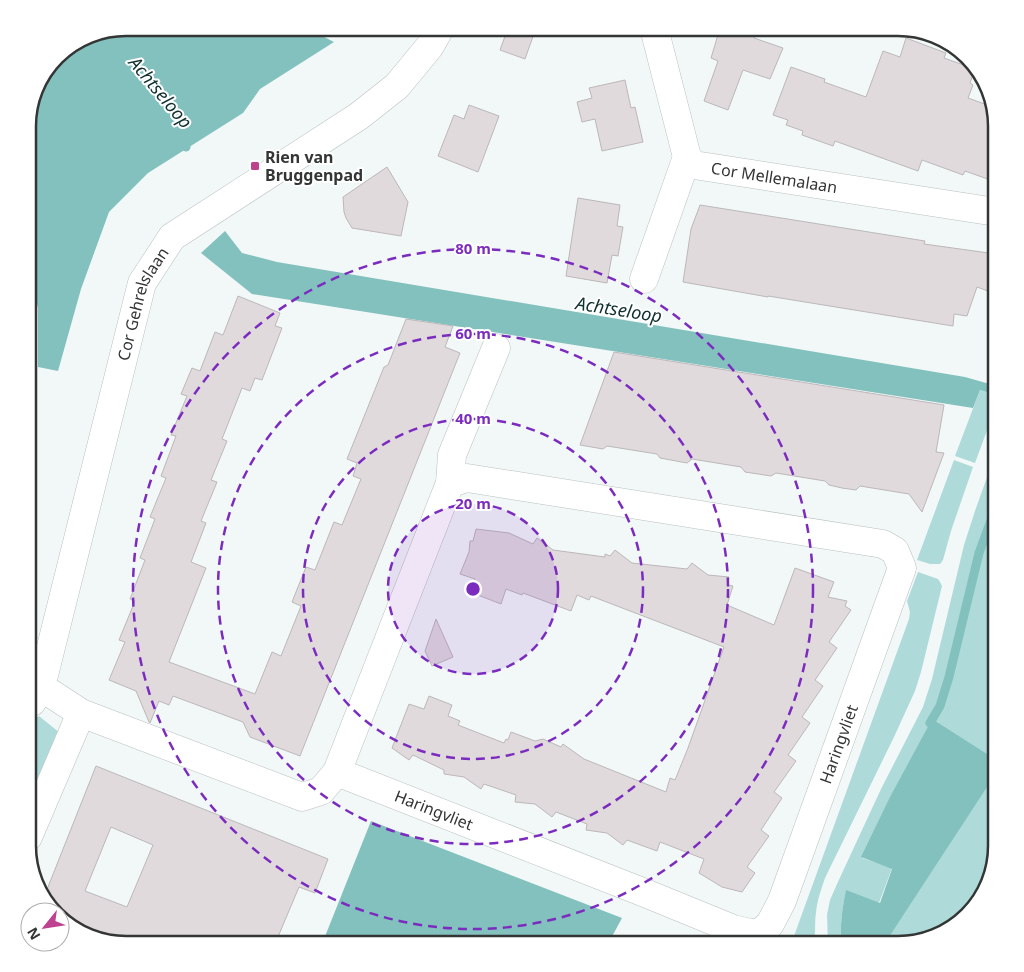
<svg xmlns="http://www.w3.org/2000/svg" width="1024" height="972" viewBox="0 0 1024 972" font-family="'Noto Sans',sans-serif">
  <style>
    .green { fill: #aedbd9 }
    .forest { fill: #83c1be }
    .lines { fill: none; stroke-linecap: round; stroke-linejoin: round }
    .stream { stroke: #83c1be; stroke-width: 9 }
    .building { fill: #e0dadd; stroke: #bcb7b9; fill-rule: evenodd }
    .minor-casing { stroke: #bac0c0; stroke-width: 29 }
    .minor { stroke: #fff; stroke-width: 28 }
    .ring { fill: none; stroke: #7b2cbf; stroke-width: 2.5; stroke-dasharray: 9 6 }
    .poi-dot { fill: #bf4291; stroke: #fff; stroke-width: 2 }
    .labels { text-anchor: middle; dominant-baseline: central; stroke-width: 4; stroke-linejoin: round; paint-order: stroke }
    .poi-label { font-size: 16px; font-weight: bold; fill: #333635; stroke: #fff; text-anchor: start }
    .street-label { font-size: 16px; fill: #333635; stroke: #fff }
    .water-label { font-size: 18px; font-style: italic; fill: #113130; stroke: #fff }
    .rim { fill: none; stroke: #333635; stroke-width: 2.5 }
    .centre { fill: #7b2cbf; stroke: #fff; stroke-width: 2.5 }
    .ring-label { font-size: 15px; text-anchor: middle; font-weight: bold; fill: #7b2cbf; stroke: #fff; stroke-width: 4; stroke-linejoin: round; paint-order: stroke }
  </style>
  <rect width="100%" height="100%" fill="#f2f8f8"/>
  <path class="green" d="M980,390L996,396V406L975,463L955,456Z
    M996,452V846L989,884L967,916L936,937L904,944H879L996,765L862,858L892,868L879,903L846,891C842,909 840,926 841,944H828L827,915L830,900L837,884L881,789L923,707L932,679L964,545L975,511Z
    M954,460L973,467L951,531L943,560L940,564H930L917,560Z
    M918,572L938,579L940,582L942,586L921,672L915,691L894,737L825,878C821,890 817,901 816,913C814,924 817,935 812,944H800L795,942L794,936L909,619L910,612L907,601Z
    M39,716L60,733L38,790L28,786V723Z"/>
  <path class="forest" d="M126,28H307L334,42L260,89L243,113L148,173L109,212L81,289L58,371L38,367V308L28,268V119L38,83L61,52L89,35Z
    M225,231L242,253L277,262L965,377L993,385V388L992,392L989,393L980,390L973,408L252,294L201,253Z
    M930,723L996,765L879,944H841C840,926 842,909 846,890L880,903L892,869L861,857L890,797Z
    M371,821L622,918L608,944H322Z"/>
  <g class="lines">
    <path class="stream" d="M92,34L186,147
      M996,507L979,553L949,677L940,706L930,723L996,765
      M879,944L996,765"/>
  </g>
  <path class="building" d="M508,28H536L525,59L500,50Z
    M720,28H758L754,38L783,48L770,79L743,70L728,110L704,101L718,61L711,58Z
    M906,38L946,53L944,58L975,69L970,83L973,85L968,98L993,107L996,120V130L987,156L996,159V182L965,171L963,175L922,160L918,171L835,141L833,146L802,135L803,131L786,125L788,120L773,115L791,67L825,79L824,82L866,97L883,51L900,57Z
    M625,80L631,108L635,107L643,142L602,151L595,119L582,122L577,102L592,98L589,88Z
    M469,105L499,116L478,172L438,156L454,115L464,119Z
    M387,167L408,202L401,236L352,228L346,218L344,212L343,197Z
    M578,198L620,205L617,226L623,227L618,256L612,255L607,283L566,276Z
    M700,205L925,241L924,244L996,254V294L977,287L967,316L954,314L953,326L768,296V297L683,282L691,229Z
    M238,296L280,313L275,326L282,328L262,380L255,378L250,391L242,388L222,439L227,441L211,480L217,482L201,521L206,523L191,562L206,568L169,662L255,694L272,652L281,656L301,606L292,602L306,567L315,570L334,522L342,525L361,479L353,476L357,463L347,459L384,367L388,365L406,319L453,326L445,347L460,353L300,756L250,737L243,722L173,696L169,705L159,701L150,723L149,722L136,691L109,680L125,642L119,640L135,601L130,599L145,560L140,558L155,519L150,517L166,478L161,476L176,436L171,435L187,396L181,394L192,368L200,371L215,332L223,335Z
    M614,352L944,405L936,452L944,453L922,512L909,494L860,486L856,490L842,488L829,485L825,481L776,473L771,476L745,472L741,467L692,459L687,463L660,458L657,454L607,446L603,449L580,445Z
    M476,529L509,533L533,544L537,538L553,550L605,557V554L610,556L615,550L632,563L687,569L692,563L708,575L729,577L728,585L733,586L727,605L774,625L795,568L834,582L828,597L847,601L845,606L851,610L829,642L837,648L815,680L823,686L802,717L810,723L788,755L796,761L774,792L782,798L761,830L769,836L747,867L755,873L742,892L722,887L699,873L704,859L660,842L657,851L627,840L623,845L607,833L586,830L587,824L556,812L552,817L535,804L515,802L516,795L484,784L481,789L464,777L444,774V770L413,755L409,760L392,748L409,704L424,709L429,696L452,705L448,716L460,721L458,725L504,743L506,739L508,740L511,732L535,741L543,739L561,747L563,744L584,759L666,792L670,778L675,780L688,748L724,647L591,596L589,600L577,595L571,611L523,593L522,595L506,589L501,604L470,592L475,579L460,574L469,552L470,541H473Z
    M436,619L453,657L432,666L425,651Z
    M96,766L328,859L315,893L299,887L275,944H126L88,937L60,918V912H54L44,897ZM111,827L153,845L127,907L85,891Z"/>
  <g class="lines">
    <g class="minor-casing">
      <g id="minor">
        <path id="s1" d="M654,28L687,157L694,165L996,212"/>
        <path d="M644,279L687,157"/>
        <path d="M41,687L81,713L302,797L321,791L337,772L450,483L452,455L496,348"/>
        <path id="s2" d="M28,704L32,702L41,687L142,283L172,237L359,116L397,86L430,46L440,28"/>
        <path id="s3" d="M337,772L645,893L733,929L750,933H756L762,931L770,924L782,901L902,568L895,551L883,544L467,478L450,483"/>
        <path d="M28,837L81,713"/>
      </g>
    </g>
    <use href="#minor" class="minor"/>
  </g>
  <circle cx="473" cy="589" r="85" fill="#7b2cbf" fill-opacity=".12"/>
  <g class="ring">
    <circle cx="473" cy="589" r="85"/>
    <circle cx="473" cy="589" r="170"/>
    <circle cx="473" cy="589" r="255"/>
    <circle cx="473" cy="589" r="340"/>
  </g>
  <rect class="poi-dot" x="250" y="161" width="10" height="10" rx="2.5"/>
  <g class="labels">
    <g class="poi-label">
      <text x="265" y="157">Rien van<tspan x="265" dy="18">Bruggenpad</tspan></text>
    </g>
    <g class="street-label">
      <text stroke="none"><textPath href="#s1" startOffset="225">Cor Mellemalaan</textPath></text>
      <text stroke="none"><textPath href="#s2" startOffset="419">Cor Gehrelslaan</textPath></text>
      <text stroke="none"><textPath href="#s3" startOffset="659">Haringvliet</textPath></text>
      <text stroke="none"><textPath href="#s3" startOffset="104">Haringvliet</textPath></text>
    </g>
    <g class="water-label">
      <text transform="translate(161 92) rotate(50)">Achtseloop</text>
      <text transform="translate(619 309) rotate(9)">Achtseloop</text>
    </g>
  </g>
  <path d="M0 0H1024V972H0ZM126 36H898A90 90 0 0 1 988 126V846A90 90 0 0 1 898 936H126A90 90 0 0 1 36 846V126A90 90 0 0 1 126 36Z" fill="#fff" fill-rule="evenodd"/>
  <path class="rim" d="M126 36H898A90 90 0 0 1 988 126V846A90 90 0 0 1 898 936H126A90 90 0 0 1 36 846V126A90 90 0 0 1 126 36Z"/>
  <circle cx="473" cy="589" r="8" class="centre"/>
  <g class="ring-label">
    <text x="473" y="254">80 m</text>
    <text x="473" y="339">60 m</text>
    <text x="473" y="424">40 m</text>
    <text x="473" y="509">20 m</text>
  </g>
  <g transform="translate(45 927) rotate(240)"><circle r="24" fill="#ffffff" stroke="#adafae"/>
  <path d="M0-4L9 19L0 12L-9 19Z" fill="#bf4291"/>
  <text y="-8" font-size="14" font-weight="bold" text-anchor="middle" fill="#333635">N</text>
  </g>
</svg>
